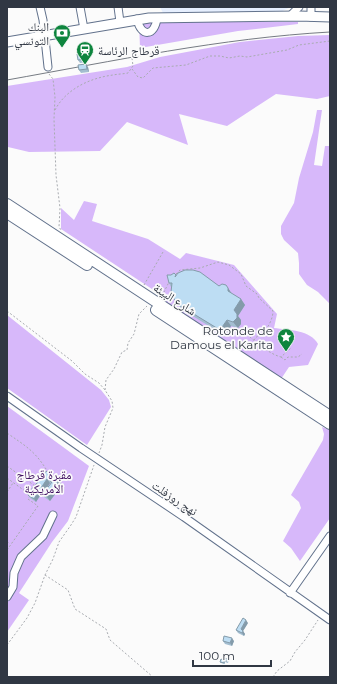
<svg xmlns="http://www.w3.org/2000/svg" width="337" height="684" viewBox="0 0 337 684" font-family="Montserrat,'Noto Naskh Arabic',sans-serif">
  <style>
    .built { fill: #e6effe }
    .green { fill: #d7b8fa }
    .lines { fill: none; stroke-linecap: round; stroke-linejoin: round }
    .minor-casing { stroke: #62728c; stroke-width: 9 }
    .major-casing { stroke: #62728c; stroke-width: 11 }
    .highway-casing { stroke: #62728c; stroke-width: 12 }
    .path { stroke: #a8abb0; stroke-width: 1; stroke-dasharray: 2 2; stroke-linecap: butt }
    .minor { stroke: #fff; stroke-width: 7 }
    .major { stroke: #fff; stroke-width: 9 }
    .highway { stroke: #fff; stroke-width: 10 }
    .tram { stroke: #767b83; stroke-width: 1 }
    .wall { fill: #a3bed1; fill-rule: evenodd }
    .shaded-wall { fill: #849baa }
    .building { fill: #bdddf3; stroke: #849baa; fill-rule: evenodd }
    .labels { text-anchor: middle; dominant-baseline: central; stroke-width: 3.5; stroke-linejoin: round; paint-order: stroke }
    .poi-label { font-size: 12px; fill: #303743; stroke: #fbfbfb; text-anchor: end }
    .street-label { font-size: 12px; fill: #303743; stroke: #fbfbfb }
    .park-label { font-size: 12px; fill: #401162; stroke: #fbfbfb }
  </style>
  <rect width="100%" height="100%" fill="#fbfbfb"/>
  <path class="built" d="M160,7H291L280,12L163,13Z"/>
  <path class="green" d="M139,21L298,22V24L238,31L140,48Z
    M330,35V96L317,99L276,94L227,126L179,114L188,145L127,122L100,151L29,152L8,147L7,148V86L127,67L160,57L240,42L298,36Z
    M317,110H322L314,165L322,166L325,146H330V304L318,292L307,285L299,274V263L298,253L284,240L281,234V226L294,203L299,178L313,132Z
    M84,201L97,204L92,221L148,239L180,259L186,253L234,265L277,314L274,328C288,330 311,330 318,344L308,365L289,367L281,379L159,299L161,295L61,229V208L74,220Z
    M7,315L101,390L109,400L111,407L87,445L7,388Z
    M7,406L89,466L68,521L52,542L19,593L29,600L7,632Z
    M322,427L330,430V518L300,561L291,548L283,541L301,508L299,502L291,495L323,440L324,434Z"/>
  <g class="lines">
    <g class="minor-casing">
      <path id="minor" d="M40,7L43,20L48,67
        M80,7L84,29
        M118,7L120,22
        M290,16L299,7
        M311,17V7
        M137,19C141,38 155,36 157,18
        M7,396L81,448L184,517L330,620
        M290,593L330,536
        M7,597L13,587L14,573L21,557L43,536L53,515"/>
    </g>
    <g class="major-casing">
      <path id="major" d="M7,42L149,18L299,16L330,17"/>
    </g>
    <g class="highway-casing">
      <path id="highway" d="M7,204L330,416
        M7,213L87,265
        M156,310L330,424"/>
    </g>
    <path class="path" d="M132,69L138,77L143,78L153,68L186,65L210,56H220L229,58L240,56L247,57L287,50L299,45L330,41
      M49,74L53,79L55,97L54,119L56,175L60,208L59,227L61,230
      M55,110C66,89 90,78 113,75C118,74 123,74 128,73L133,66L132,58
      M176,274L180,270L200,268L218,262L229,265L241,274L246,286L257,294L259,298L273,311C273,318 269,326 264,332C261,335 257,335 254,340
      M144,285L163,252
      M162,296L169,282
      M163,296L175,299
      M7,311L72,361L85,374L99,383L105,390L112,401L113,408L105,427L102,445L99,453
      M238,326C249,336 266,353 281,357L291,348
      M281,357L285,360L288,357H298L302,354
      M105,390L106,380L114,369L122,352L127,350L128,343L134,334L139,314L147,306
      M7,433C24,445 34,450 46,469
      M7,466L35,486
      M7,478L29,494
      M7,492L13,483
      M7,541L10,544
      M7,550L38,506L28,499L29,497
      M45,575L68,590L75,609L106,629L110,640L153,677
      M7,645L27,618L35,603L45,575L53,559L59,542L71,525L76,517L94,465
      M273,677L277,671L290,661L295,652L305,640L318,620"/>
    <use href="#minor" class="minor"/>
    <use href="#major" class="major"/>
    <use href="#highway" class="highway"/>
    <path class="tram" d="M7,80C114,61 221,38 330,32"/>
  </g>
  <path class="wall" d="M86,55L88,62L80,63L78,60Z
    M88,67L89,72L81,73L79,70Z
    M176,275L219,286L226,285L232,294L241,299L245,305L238,316L241,320V324L238,328L231,326L225,336L183,310L178,305L174,299L171,287L169,283Z
    M46,471L59,480L62,485L50,501L41,495L36,502L30,498L28,495L35,489ZM50,483L51,484L45,491Z
    M248,623L243,631L245,634L244,636L238,633L236,630Z
    M223,641H234L232,646L225,644Z
    M221,659L229,660L228,663L225,662V664L221,663L220,662Z"/>
  <path class="shaded-wall" d="M84,52L86,55L88,62L85,59Z
    M86,64L88,67L89,72L87,69Z
    M228,288L232,294L228,291Z
    M241,299L245,305L238,316L241,320V324L238,328L233,322L234,310Z
    M227,320L231,326L225,336L220,330Z
    M47,479L50,483L44,492L41,488Z
    M59,480L62,485L50,501L47,497Z
    M39,491L41,494L36,502L34,499Z
    M246,620L248,623L243,631L245,634L244,636L242,633L241,629Z
    M232,638L234,641L232,646L230,643Z"/>
  <path class="building" d="M84,52L85,59L78,60L77,54Z
    M86,64L87,69L79,70L78,65Z
    M185,270H193L200,272L219,286L222,284L226,285L228,288V291L241,299L234,310L237,314V318L233,322L227,320L220,330L179,305L174,299L171,292L172,283H169L167,275H171L174,273L176,275L175,277L178,273Z
    M46,471L59,480L47,497L34,487ZM47,479L52,482L45,491L41,488Z
    M33,487L39,491L34,499L28,495Z
    M243,618L246,620L241,629L243,631L242,633L236,630Z
    M224,636L232,638L230,643L223,641Z
    M223,658L228,659L227,661H224V663L220,662L221,659L223,660Z"/>
  <defs>
    <g id="bank-pin" transform="scale(0.9)"><path d="M0 17L-7.5 6A9.5 9.5 0 1 1 7.5 6Z" fill="#0e853e" stroke="#fbfbfb"/><path d="M-6-4H6V4H-6ZM0-2.3a2.3 2.3 0 1 0 0 4.6a2.3 2.3 0 1 0 0-4.6Z" fill="#fff"/></g>
    <g id="station-pin" transform="scale(0.9)"><path d="M0 17L-7.5 6A9.5 9.5 0 1 1 7.5 6Z" fill="#0e853e" stroke="#fbfbfb"/><path d="M-3-6H3Q5-6 5-4V2Q5 4 3 4L4.5 6H3L1.5 4h-3L-3 6H-4.5L-3 4Q-5 4-5 2V-4Q-5-6-3-6ZM-3.5-4v3h7v-3ZM-3.5 1v1.5H-2V1ZM2 1v1.5H3.5V1Z" fill="#fff"/></g>
    <g id="sight-pin" transform="scale(0.9)"><path d="M0 17L-7.5 6A9.5 9.5 0 1 1 7.5 6Z" fill="#0e853e" stroke="#fbfbfb"/><path d="M0-6L1.8-2.2L6-1.7L2.9 1.2L3.7 5.4L0 3.3L-3.7 5.4L-2.9 1.2L-6-1.7L-1.8-2.2Z" fill="#fff"/></g>
  </defs>
  <g fill-rule="evenodd">
    <use href="#bank-pin" x="62" y="33"/>
    <use href="#station-pin" x="85" y="50"/>
    <use href="#sight-pin" x="286" y="337"/>
  </g>
  <g class="labels">
    <g class="poi-label">
      <text x="49" y="26">البنك<tspan x="49" dy="14">التونسي</tspan></text>
      <text x="98" y="50" text-anchor="start">قرطاج الرئاسة</text>
      <text x="273" y="330">Rotonde de<tspan x="273" dy="14">Damous el Karita</tspan></text>
    </g>
    <g class="street-label">
      <text transform="translate(175 299) rotate(33)">شارع البيئة</text>
      <text transform="translate(175 498) rotate(34)">نهج روزفلت</text>
    </g>
    <g class="park-label">
      <text x="44" y="474">مقبرة قرطاج<tspan x="44" dy="14">الأمريكية</tspan></text>
    </g>
  </g>
  <rect width="337" height="684" fill="none" stroke="#303743" stroke-width="16"/>
  <path d="M193 660v6h78v-6" fill="none" stroke="#303743" stroke-width="2"/>
  <text x="199" y="660" font-size="12" fill="#303743" stroke="#fbfbfb" stroke-width="3" paint-order="stroke">100 m</text>
</svg>
